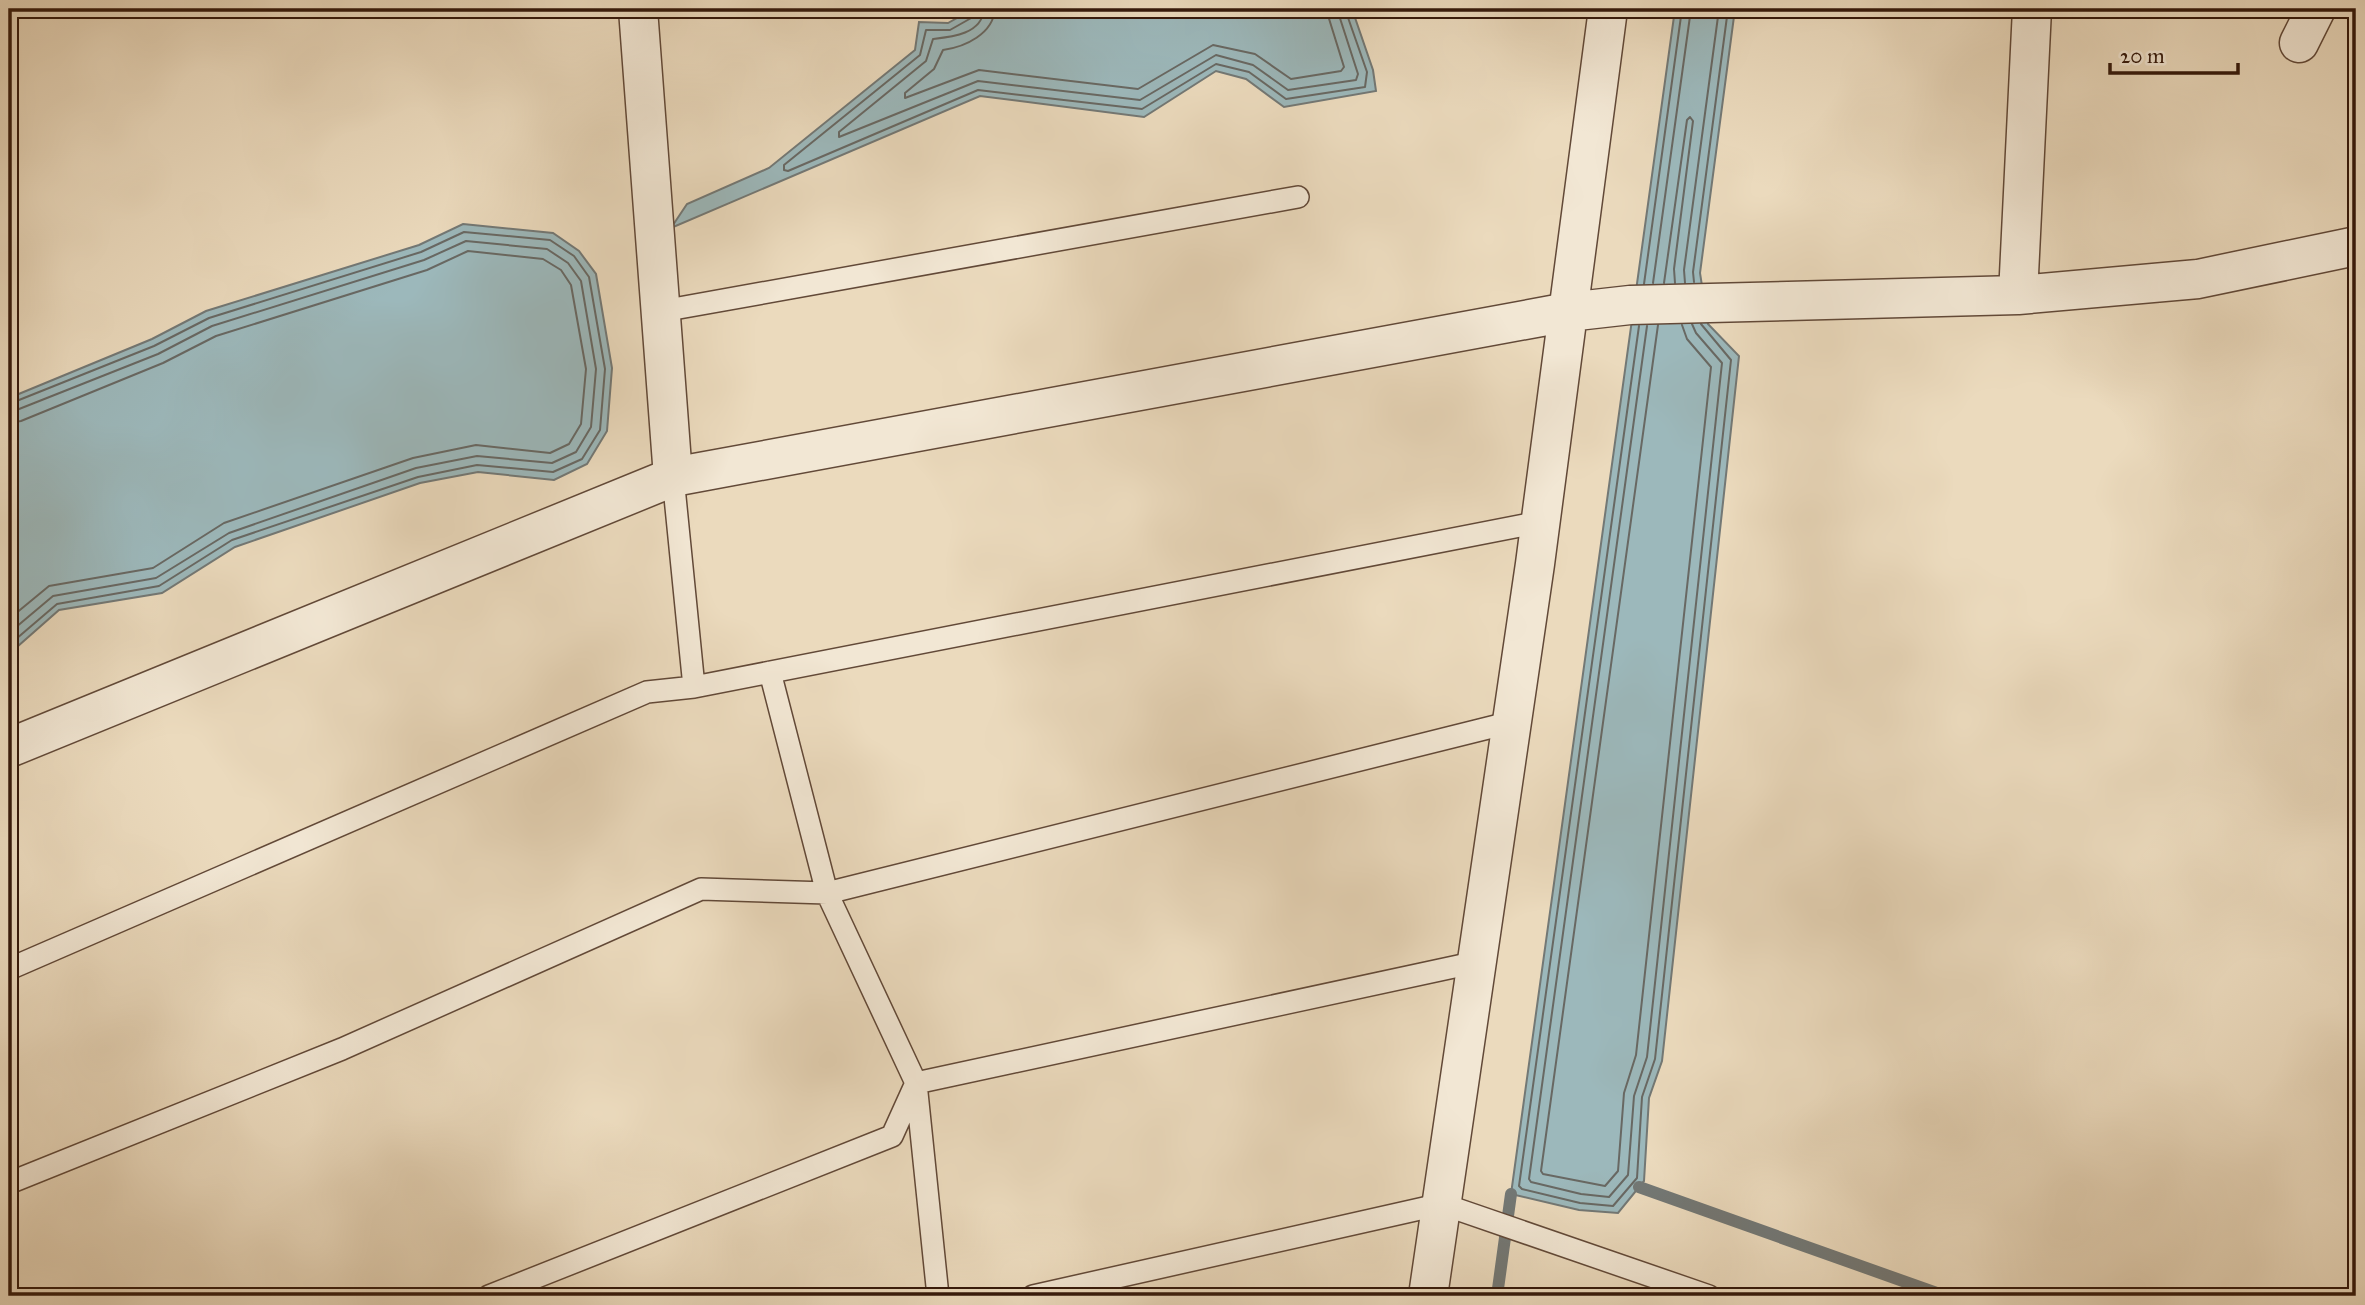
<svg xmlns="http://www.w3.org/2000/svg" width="2365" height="1305" viewBox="0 0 2365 1305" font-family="'IM FELL Great Primer',serif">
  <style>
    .water { fill: #9cb8bb; stroke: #737875; stroke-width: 2 }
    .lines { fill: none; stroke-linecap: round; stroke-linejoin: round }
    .shore { stroke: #686863; stroke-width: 2 }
    .stream { stroke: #737875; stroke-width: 12 }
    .service-casing { stroke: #624938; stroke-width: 24 }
    .minor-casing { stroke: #624938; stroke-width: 41 }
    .service { stroke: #f2e7d4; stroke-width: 21 }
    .minor { stroke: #f2e7d4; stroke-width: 38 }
  </style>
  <rect width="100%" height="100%" fill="#ebdabd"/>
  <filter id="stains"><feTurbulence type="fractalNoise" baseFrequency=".00286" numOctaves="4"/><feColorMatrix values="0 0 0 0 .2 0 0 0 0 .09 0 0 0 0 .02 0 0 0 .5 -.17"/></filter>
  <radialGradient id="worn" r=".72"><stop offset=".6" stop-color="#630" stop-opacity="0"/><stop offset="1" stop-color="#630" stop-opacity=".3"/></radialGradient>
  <path class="water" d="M973,9H1352L1373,70L1376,91L1284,107L1246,79L1216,71L1144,117L980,96L671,228L687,204L769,168L915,50L919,22L948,23Z
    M1675,9H1735L1700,273L1708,324L1739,356L1662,1061L1649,1098L1644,1181L1618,1213L1579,1210L1511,1194Z
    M463,224L553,233L579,251L596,274L612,368L607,431L587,464L554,480L478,472L420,483L235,547L162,593L59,610L9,654V398L152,339L206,311L419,245Z"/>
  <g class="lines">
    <path class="shore" d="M975,9L973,17L950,30H926L920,55L784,165V170L788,171L978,90L1142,109L1216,64L1249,72L1286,99L1365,87L1367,72L1345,9
      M984,9C982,34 952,37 933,39L926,61L839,132V137L978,81L1140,100L1216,55L1253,65L1288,90L1356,80L1358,74L1337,9
      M995,9C993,34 965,47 943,50L934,69L905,93V98L979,70L1138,89L1213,45L1255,54L1291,79L1341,71L1344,67L1326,9
      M1694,282L1693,272L1728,9
      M1653,283L1691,9
      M1664,283L1687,120L1690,117L1693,121L1674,269L1675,283
      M1685,283L1684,270L1719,9
      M1644,284L1682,9
      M1658,325L1541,1171L1543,1174L1605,1186L1618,1171L1624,1093L1636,1055L1711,367L1687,339L1682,325
      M1639,326L1519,1186L1522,1189L1580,1203L1613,1206L1637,1178L1642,1097L1655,1059L1731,360L1701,324
      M1647,326L1529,1179L1531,1182L1581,1194L1609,1197L1628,1175L1634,1096L1647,1057L1722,363L1696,333L1692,324
      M9,404L154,346L209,318L421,252L464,232L550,240L574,256L589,277L605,369L600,430L582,459L553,472L477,465L418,477L232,540L159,586L57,604L9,645
      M9,413L158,354L212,326L424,260L466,241L547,249L568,263L581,281L596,369L591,427L576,452L552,463L477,456L416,468L229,533L156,578L53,596L9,633
      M9,423L21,421L163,363L216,336L427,270L468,251L543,259L561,270L571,285L586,369L581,424L569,444L550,453L476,445L413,458L224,523L153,568L49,586L9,619"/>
    <path class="stream" d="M1639,1187L1945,1296
      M1497,1296L1511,1194"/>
    <g class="service-casing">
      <path id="service" d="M662,311L1298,197
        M673,477L694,687
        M770,672L827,893L916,1083L938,1296
        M9,969L647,692L694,687L1540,522
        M9,1183L342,1049L701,889L827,893L1512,722
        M489,1296L892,1136L916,1083L1477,962
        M1033,1296L1442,1204L1709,1296"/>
    </g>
    <g class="minor-casing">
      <path id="minor" d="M638,9L673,477
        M2299,43L2316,9
        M2018,295L2032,9
        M9,748L673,477L1568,312L1630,305L2018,295L2198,279L2356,246
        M1428,1296L1535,564L1608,9"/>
    </g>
    <use href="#service" class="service"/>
    <use href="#minor" class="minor"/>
  </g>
  <rect width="2365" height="1305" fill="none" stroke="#ebdabd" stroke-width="35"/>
  <rect x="10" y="10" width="2344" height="1284" fill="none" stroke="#35190b" stroke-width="3.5"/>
  <rect x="18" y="18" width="2330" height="1270" fill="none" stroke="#35190b" stroke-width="2"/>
  <path d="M2110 63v10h128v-10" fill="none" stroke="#35190b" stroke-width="3.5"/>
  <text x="2120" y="63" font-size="21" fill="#35190b" stroke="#f2e7d4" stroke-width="5" paint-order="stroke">20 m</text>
  <rect width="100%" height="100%" filter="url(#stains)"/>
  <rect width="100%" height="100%" fill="url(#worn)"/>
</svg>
